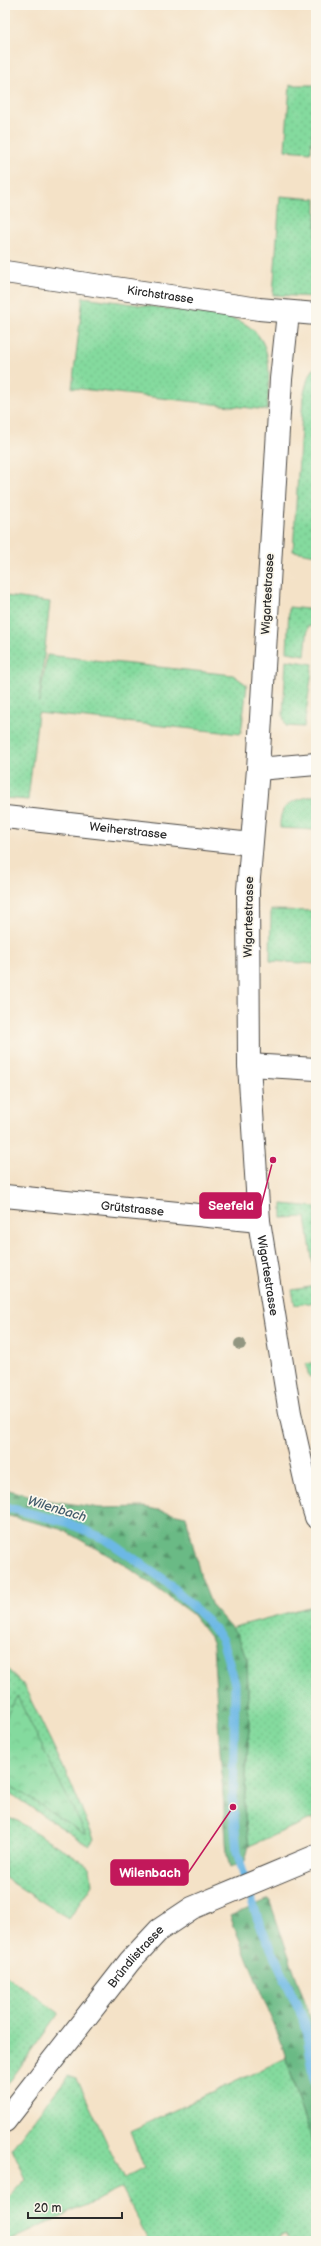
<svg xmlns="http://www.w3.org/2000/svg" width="321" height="2246" viewBox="0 0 321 2246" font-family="'Balsamiq Sans',sans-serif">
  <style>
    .grass { fill: url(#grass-dots); stroke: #588264 }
    .forest { fill: url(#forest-firs); stroke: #4b7258 }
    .park { fill: url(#park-crowns); stroke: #588264 }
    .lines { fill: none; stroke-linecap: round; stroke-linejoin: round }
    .stream { stroke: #6cb8e5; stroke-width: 9 }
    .street-casing { stroke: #494642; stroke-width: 24 }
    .street { stroke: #fff; stroke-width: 22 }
    .tree { fill: #929681 }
    .labels { text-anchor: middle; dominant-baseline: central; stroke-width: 3.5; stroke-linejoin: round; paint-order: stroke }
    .street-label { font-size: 12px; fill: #2b2b2b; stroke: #fbf7ec }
    .water-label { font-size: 13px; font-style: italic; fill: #425c6c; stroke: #fbf7ec }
    .leader { fill: none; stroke: #c2185b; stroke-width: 1.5 }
    .callout-dot { fill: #c2185b; stroke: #fbf7ec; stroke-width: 1.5 }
    .callout { fill: #c2185b; stroke: #c2185b; stroke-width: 1.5 }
    .callout-label { font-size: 13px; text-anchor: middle; font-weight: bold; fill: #fff }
  </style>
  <defs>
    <pattern id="grass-dots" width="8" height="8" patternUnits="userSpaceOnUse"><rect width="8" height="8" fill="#84da9e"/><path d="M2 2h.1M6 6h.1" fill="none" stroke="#72bb88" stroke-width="1.8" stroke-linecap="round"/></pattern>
    <pattern id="forest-firs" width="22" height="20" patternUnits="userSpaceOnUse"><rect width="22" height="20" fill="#6bba85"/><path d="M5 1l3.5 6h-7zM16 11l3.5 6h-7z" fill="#58976d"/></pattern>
    <pattern id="park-crowns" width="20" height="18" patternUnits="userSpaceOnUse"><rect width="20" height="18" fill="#84da9e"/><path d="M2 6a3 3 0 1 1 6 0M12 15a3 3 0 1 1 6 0" fill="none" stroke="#72bb88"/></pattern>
  </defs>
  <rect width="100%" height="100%" fill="#fbf7ec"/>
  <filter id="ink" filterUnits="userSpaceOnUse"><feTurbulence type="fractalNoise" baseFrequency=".025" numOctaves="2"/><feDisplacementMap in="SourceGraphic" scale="8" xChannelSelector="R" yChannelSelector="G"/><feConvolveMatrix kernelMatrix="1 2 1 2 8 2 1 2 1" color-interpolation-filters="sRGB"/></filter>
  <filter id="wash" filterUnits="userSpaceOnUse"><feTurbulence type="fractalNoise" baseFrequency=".012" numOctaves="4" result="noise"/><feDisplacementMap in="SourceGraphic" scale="16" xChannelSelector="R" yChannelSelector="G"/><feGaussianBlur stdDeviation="0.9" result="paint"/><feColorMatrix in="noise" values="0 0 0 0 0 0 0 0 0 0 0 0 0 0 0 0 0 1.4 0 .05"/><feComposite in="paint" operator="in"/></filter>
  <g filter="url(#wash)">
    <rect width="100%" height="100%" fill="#f4e2c7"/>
    <path class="grass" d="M290,85H316L311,152L285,150Z
      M280,196L316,199V297L273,295Z
      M83,297L227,317C276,329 270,370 267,410L72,388Z
      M316,365V555L293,551L303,397L308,378Z
      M5,596L50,602L39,702L47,655L233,675L247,685L241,734L38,713L28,800L5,798Z
      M289,607L316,610V627L308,626L305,655L287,652Z
      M286,660L313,664L304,727L286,726L283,716Z
      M316,795V830L280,828C279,801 294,801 316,795Z
      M271,910L316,911V964L270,961Z
      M282,1204L316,1207V1302L295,1305L292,1290L316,1286L306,1217L282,1218Z
      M316,1362V1375L309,1377L306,1364Z
      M316,1605V1825L313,1818L249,1846L244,1808L249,1728L247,1659L231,1628Z
      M5,1667L23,1684L68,1777L94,1839L89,1846L5,1790Z
      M5,1818L16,1820L90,1867L92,1884L69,1919L5,1878Z
      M5,1975L59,2013L5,2088Z
      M286,2058L316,2154V2206L312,2218L316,2226V2241H290L285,2233L273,2241H149L122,2188L10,2241H5V2201L26,2179L12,2148L68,2076L77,2079L124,2179L144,2168L130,2131Z"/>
    <path class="forest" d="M5,1489L46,1500L100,1508L144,1507L186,1516L201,1578L212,1606L237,1634L247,1659L249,1728L244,1808L249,1846L245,1861L230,1868L227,1855L213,1645L210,1637L192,1614L122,1563L61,1529L5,1515Z
      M269,1899L316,2034V2154L281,2042L230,1916Z"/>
    <path class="park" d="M17,1696L86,1835L5,1782V1719Z"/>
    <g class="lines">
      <path class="stream" d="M5,1507L66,1522L107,1540L163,1579L207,1620L222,1640L235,1683L233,1807L237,1852L258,1920L305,2023L316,2087"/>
    </g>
  </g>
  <g filter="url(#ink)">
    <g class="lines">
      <g class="street-casing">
        <g id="street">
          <path id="s1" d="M5,272L259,309L316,314"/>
          <path id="s2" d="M288,313L281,379L258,769L248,890L249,1065L259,1221L290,1413L307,1488L316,1517"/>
          <path d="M258,769L316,764"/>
          <path id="s3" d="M5,817L251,844"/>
          <path d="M249,1065L316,1069"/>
          <path id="s4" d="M5,1196L259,1221"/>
          <path id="s5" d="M5,2121L130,1961L159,1930L192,1908L316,1856"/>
        </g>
      </g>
      <use href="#street" class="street"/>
    </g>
    <circle class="tree" cx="240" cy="1344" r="6"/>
  </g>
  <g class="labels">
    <g class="street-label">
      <text stroke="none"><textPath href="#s1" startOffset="157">Kirchstrasse</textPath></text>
      <text transform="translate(268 594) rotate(-87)">Wigartestrasse</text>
      <text stroke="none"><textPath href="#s3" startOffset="124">Weiherstrasse</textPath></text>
      <text transform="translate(249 917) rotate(-89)">Wigartestrasse</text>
      <text stroke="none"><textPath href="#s4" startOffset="128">Grütstrasse</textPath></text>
      <text stroke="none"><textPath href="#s2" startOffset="965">Wigartestrasse</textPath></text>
      <text stroke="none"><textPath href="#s5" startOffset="210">Bründlistrasse</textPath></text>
    </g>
    <g class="water-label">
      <text transform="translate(57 1509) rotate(17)">Wilenbach</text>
    </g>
  </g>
  <path class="leader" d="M273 1160L261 1206M233 1807L188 1873"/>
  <g class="callout-dot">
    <circle cx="273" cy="1160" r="4"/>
    <circle cx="233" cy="1807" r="4"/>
  </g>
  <g class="callout">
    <rect x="200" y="1193" width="61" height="25" rx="4"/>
    <rect x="111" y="1860" width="77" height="25" rx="4"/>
  </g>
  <g class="callout-label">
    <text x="231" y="1210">Seefeld</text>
    <text x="150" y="1877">Wilenbach</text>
  </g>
  <rect width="321" height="2246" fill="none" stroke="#fbf7ec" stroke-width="20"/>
  <path d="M28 2212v6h94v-6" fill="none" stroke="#2b2b2b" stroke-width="2"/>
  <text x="34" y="2212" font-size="12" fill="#2b2b2b" stroke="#fbf7ec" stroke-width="3" paint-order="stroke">20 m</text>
</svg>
